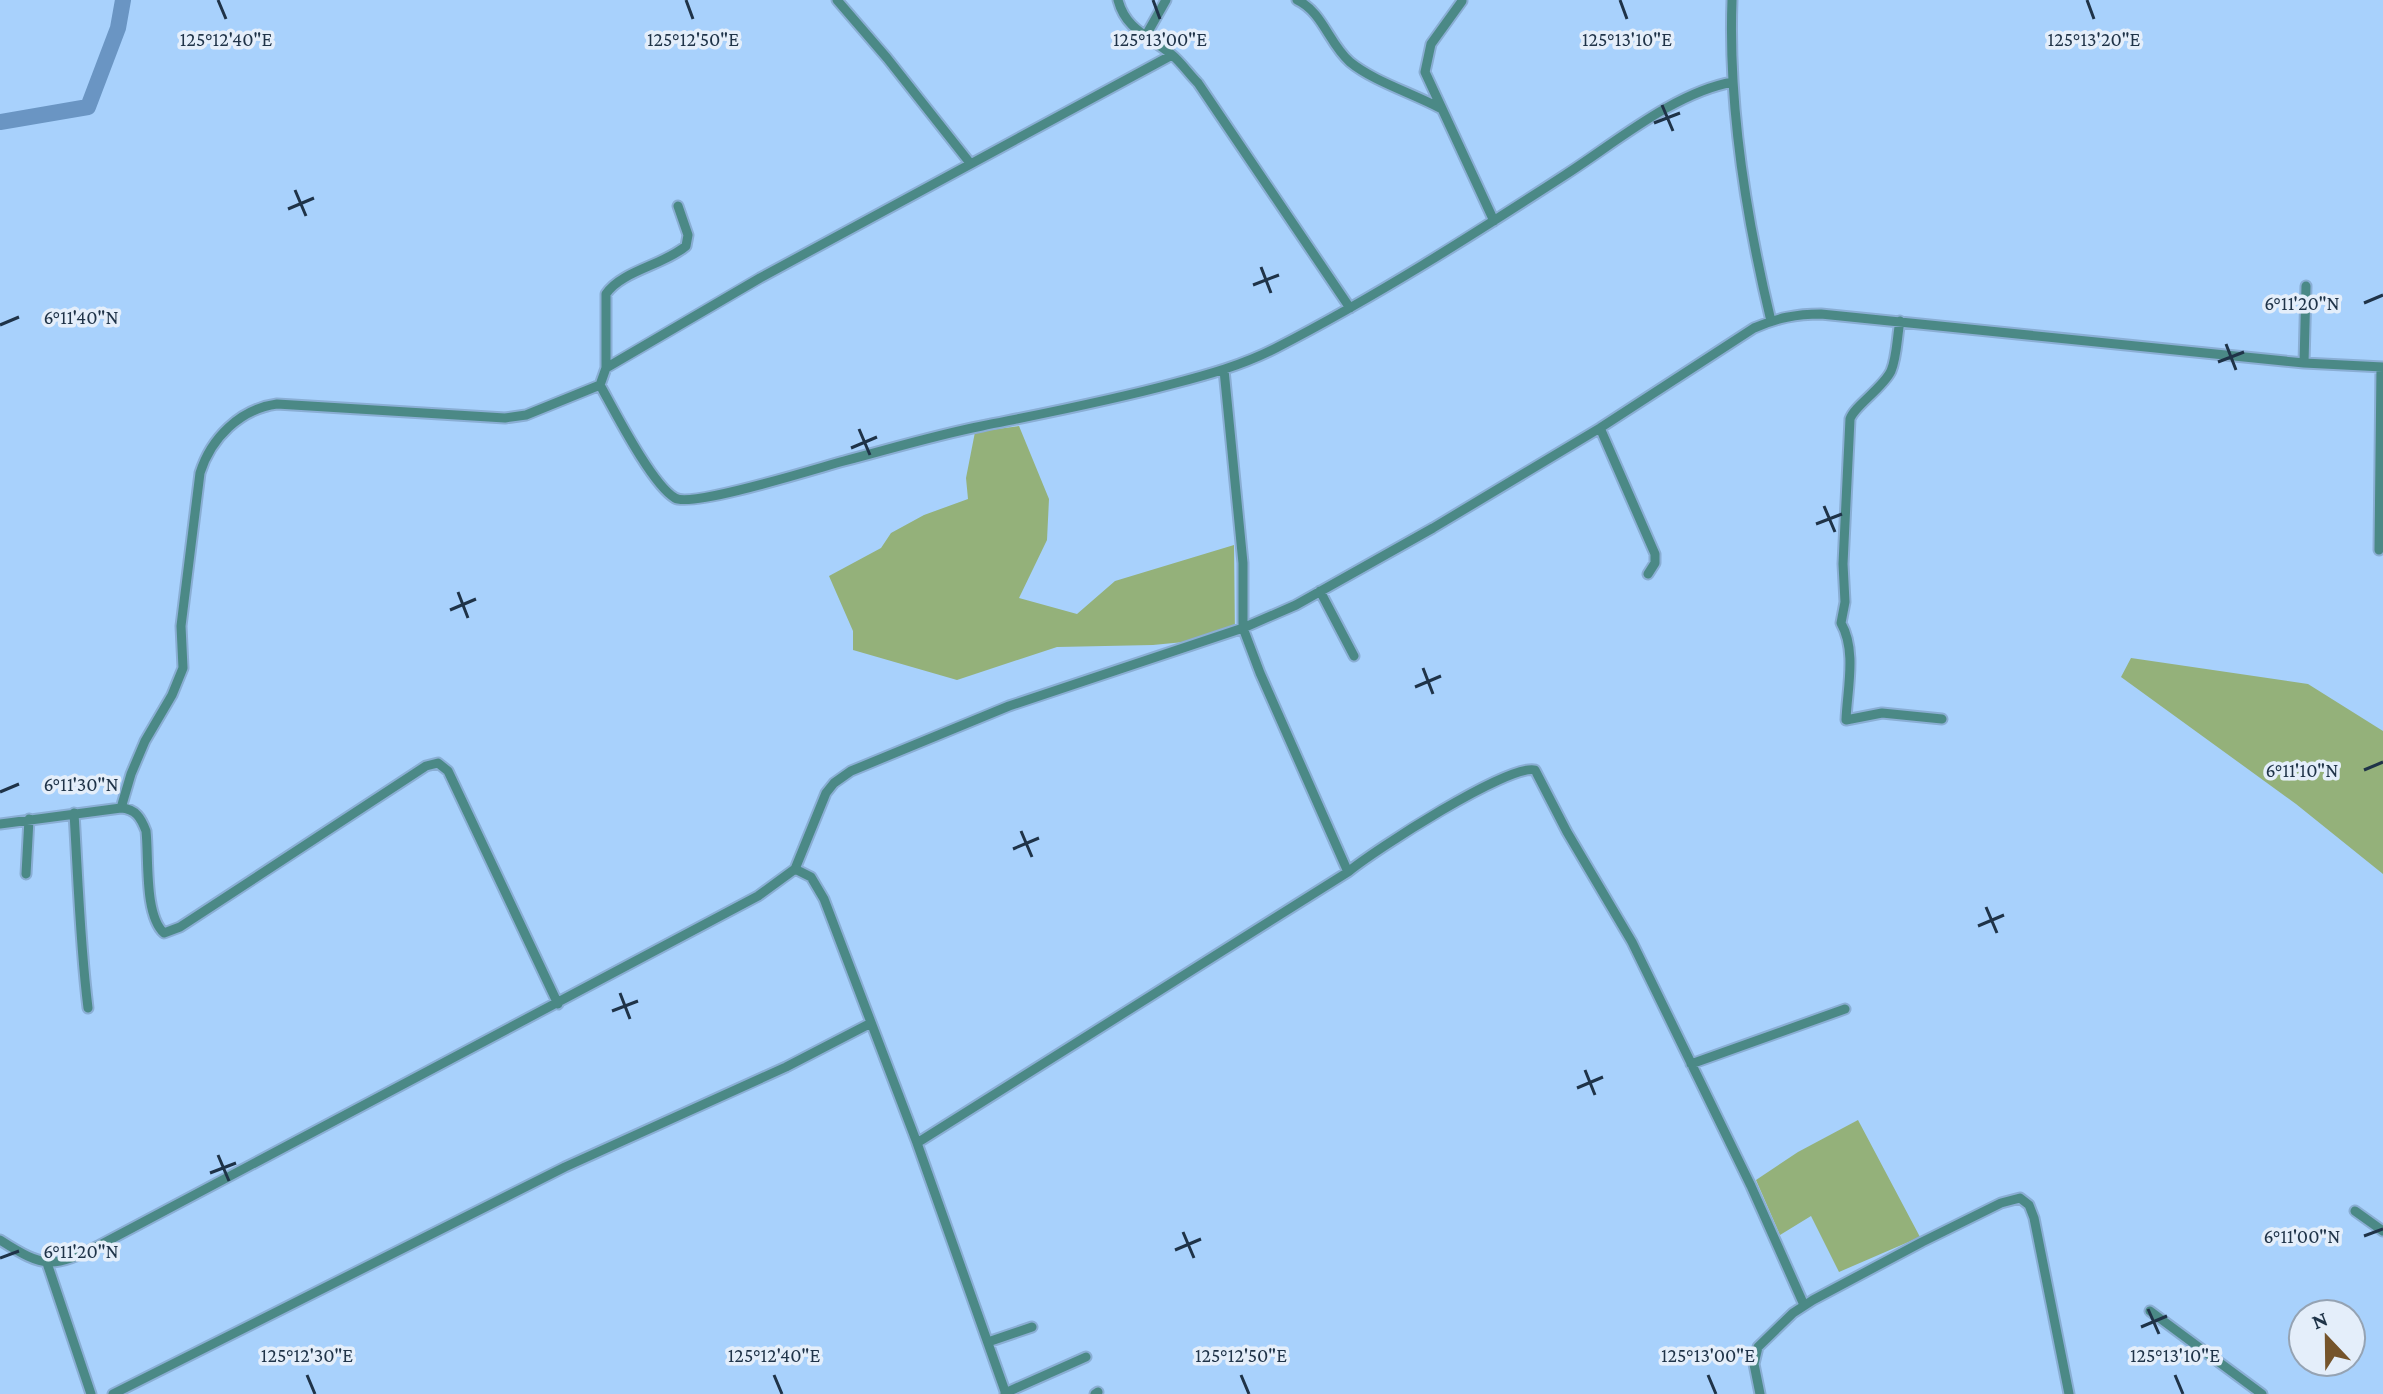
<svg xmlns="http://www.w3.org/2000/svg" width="2383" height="1394" viewBox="0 0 2383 1394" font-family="'Crimson Pro',serif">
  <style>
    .green { fill: #94b17a }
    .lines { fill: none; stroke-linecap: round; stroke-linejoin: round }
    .river { stroke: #6a95c3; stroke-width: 16 }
    .minor-casing { stroke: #8aaed4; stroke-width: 13 }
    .minor { stroke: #4b8986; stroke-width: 9 }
    .ticks { fill: none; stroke: #1f3348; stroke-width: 3 }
    .ticks-label { font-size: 20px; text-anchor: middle; fill: #1f3348; stroke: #e4eefa; stroke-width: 7; stroke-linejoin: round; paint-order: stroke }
  </style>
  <rect width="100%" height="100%" fill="#a8d1fc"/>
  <path class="green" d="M1019,426L1049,499L1047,540L1019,598L1077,614L1115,581L1234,545L1235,637L1153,645L1057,647L957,680L853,650V631L829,576L881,548L891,533L924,515L968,499L966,478L975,432Z
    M2131,658L2308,684L2383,731V874L2296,804L2121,677Z
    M1858,1120L1920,1237L1839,1272L1811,1216L1780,1235L1756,1180L1798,1152Z"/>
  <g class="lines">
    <path class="river" d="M0,122L88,107L118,28L123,0"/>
    <g class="minor-casing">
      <path id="minor" d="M837,0L887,58L970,163
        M1118,0C1126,30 1149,36 1171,54C1181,62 1189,74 1198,83L1350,308
        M1297,0C1323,12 1329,44 1350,62C1373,81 1412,93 1440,108
        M1732,0C1728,107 1746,217 1771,321
        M1462,1L1431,44L1425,72L1494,221
        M1145,37L1166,0
        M678,206L688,235L686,246C664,265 621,271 606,294V368L600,385C614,410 652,485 675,498C692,508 818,468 844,461C890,449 936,435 982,426C1046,413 1109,401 1172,384C1207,375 1243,365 1276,348C1375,297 1471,236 1565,175C1615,143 1675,92 1733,82
        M1900,321C1897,336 1897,357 1891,371C1883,388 1854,406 1850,419L1843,564L1845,602L1841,623C1857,651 1847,690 1846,720L1882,713L1942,719
        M2304,363L2306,286
        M606,368L760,278L1172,55
        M1224,370L1243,563V628L1260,673L1348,872C1373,851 1509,763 1535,770L1567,832L1632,942L1751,1186L1804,1305
        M1600,428L1655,554V563L1648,574
        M2379,550L2381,367
        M1320,591L1354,656
        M121,808L131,774L145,741L172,695L183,668L181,626L200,473C211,438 240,409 277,404L505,418L526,415L600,385
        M74,813C78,878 80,944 88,1008
        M0,824L121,808C136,809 141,818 146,831C149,858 144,915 164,933L180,927L426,766L438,763L448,771L558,1004
        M795,869L811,877L824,899L917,1143L1006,1394
        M26,874L29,819
        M1691,1064L1845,1009
        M917,1143L1348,872
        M2355,1211L2383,1231
        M0,1240C45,1269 53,1268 100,1245L758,896L795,869L826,793L834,783L851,771L1009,706L1243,628L1296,605L1433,528L1600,428L1754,328C1777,318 1796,314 1821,314L2304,363L2383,367
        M47,1263L91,1394
        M2150,1311L2262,1394
        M988,1342L1032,1327
        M1005,1393L1086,1357
        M113,1394L565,1167L786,1067L871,1023
        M1095,1394L1098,1392
        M1760,1394L1754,1364L1758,1347L1793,1313L1813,1300L1922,1242L2001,1203L2020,1198L2029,1205L2034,1218L2069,1394"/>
    </g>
    <use href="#minor" class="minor"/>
  </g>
  <path class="ticks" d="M218,0L226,19M686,0L693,19M1153,0L1160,19M1620,0L1627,19M2087,0L2094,19M1662,105L1673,131M1654,123L1680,113M295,190L306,216M288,209L314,198M1261,267L1271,293M1253,285L1279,275M2364,303L2383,295M0,325L19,317M2226,344L2236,370M2218,362L2244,352M859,429L870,455M851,448L877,437M1824,506L1835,532M1816,524L1842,514M458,592L468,618M450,610L476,599M1423,668L1433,694M1415,687L1441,676M2364,770L2383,762M0,792L19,784M1021,831L1032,857M1013,849L1039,838M1986,907L1997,933M1978,926L2004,915M620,993L630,1019M612,1011L638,1001M1585,1070L1595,1095M1577,1088L1603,1077M218,1155L229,1181M210,1173L236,1163M1183,1232L1194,1258M2364,1236L2383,1229M1175,1250L1201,1239M0,1258L19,1251M2148,1309L2159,1334M2141,1327L2167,1316M307,1375L315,1394M774,1375L782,1394M1241,1375L1249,1394M1708,1375L1716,1394M2175,1375L2183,1394"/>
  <g class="ticks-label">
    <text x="226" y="46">125°12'40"E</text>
    <text x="693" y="46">125°12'50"E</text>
    <text x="1160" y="46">125°13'00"E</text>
    <text x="1627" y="46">125°13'10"E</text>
    <text x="2094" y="46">125°13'20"E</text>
    <text x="2302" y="310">6°11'20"N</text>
    <text x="81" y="324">6°11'40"N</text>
    <text x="2302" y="777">6°11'10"N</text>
    <text x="81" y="791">6°11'30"N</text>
    <text x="2302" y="1243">6°11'00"N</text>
    <text x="81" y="1258">6°11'20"N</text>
    <text x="307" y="1362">125°12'30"E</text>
    <text x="774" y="1362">125°12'40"E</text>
    <text x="1241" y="1362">125°12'50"E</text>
    <text x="1708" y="1362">125°13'00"E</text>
    <text x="2175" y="1362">125°13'10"E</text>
  </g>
  <g transform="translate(2327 1338) rotate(338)"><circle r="38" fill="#e4eefa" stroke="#95a3b3" stroke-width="2"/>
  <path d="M0-6L14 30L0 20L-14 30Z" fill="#75542b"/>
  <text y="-12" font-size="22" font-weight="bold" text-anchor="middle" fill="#1f3348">N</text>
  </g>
</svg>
